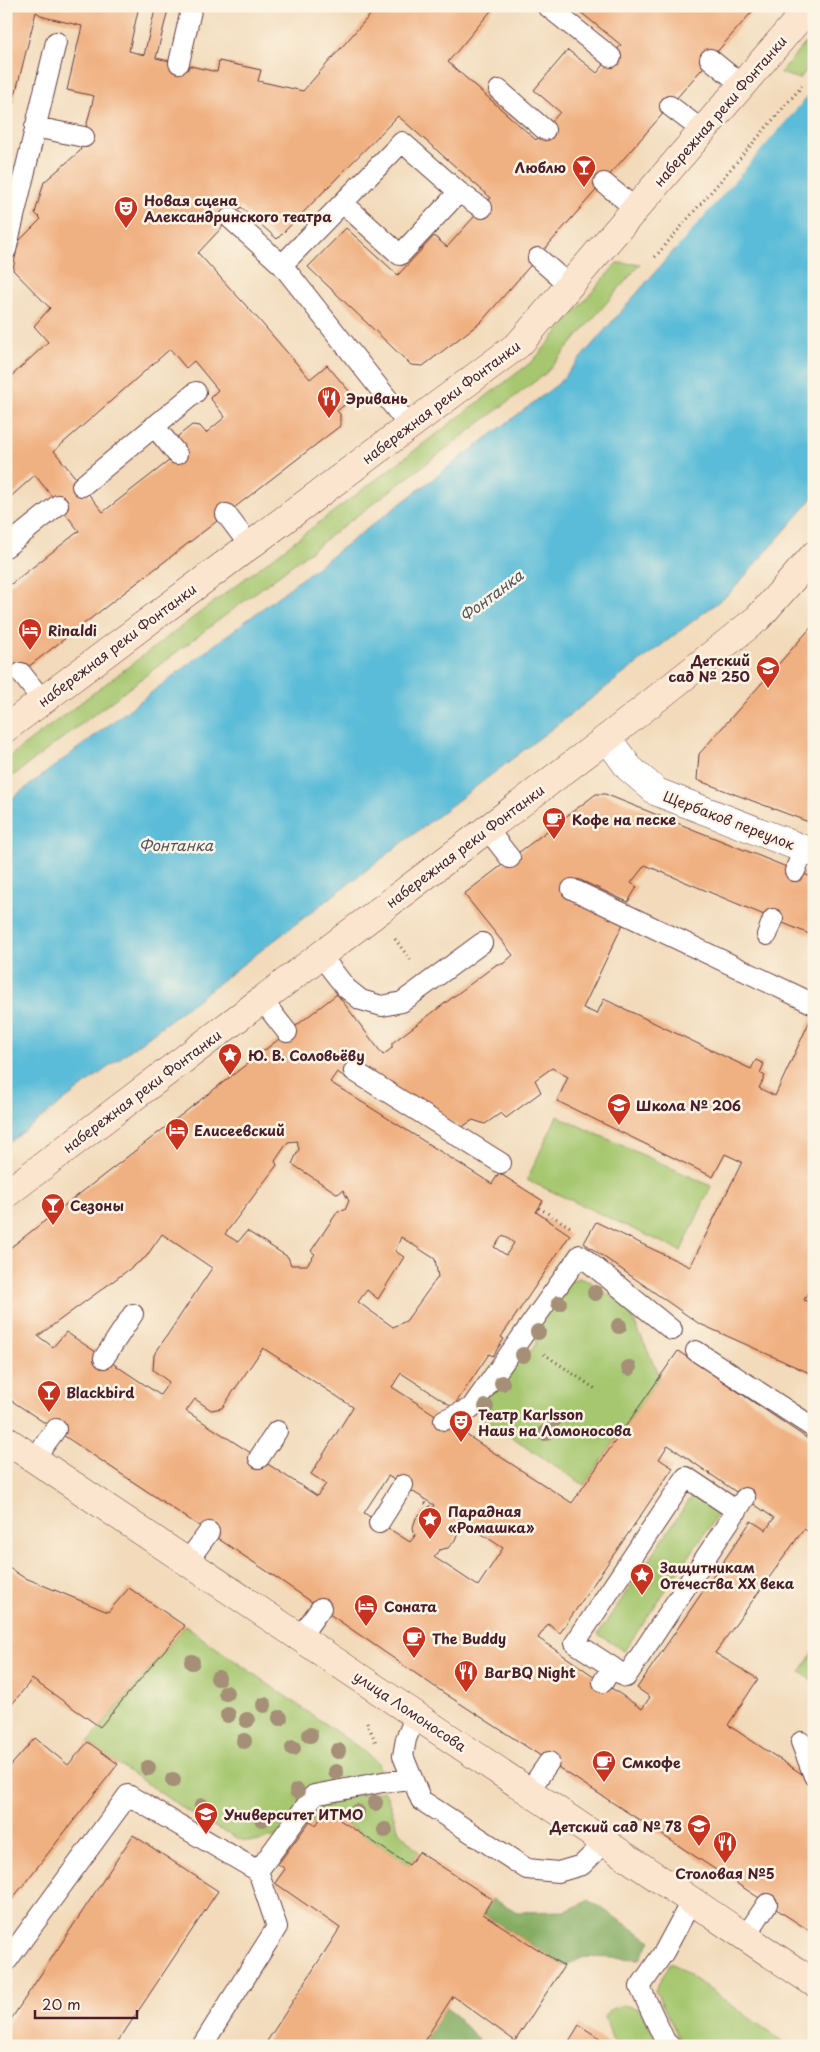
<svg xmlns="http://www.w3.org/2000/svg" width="820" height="2052" viewBox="0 0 820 2052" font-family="'Playpen Sans',sans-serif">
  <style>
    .green { fill: #a6c770; stroke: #78734e }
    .forest { fill: #84ac62; stroke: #676646 }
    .water { fill: #5abcd8; stroke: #526e82 }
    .pier { fill: #f2daba }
    .building { fill: #f0b182; fill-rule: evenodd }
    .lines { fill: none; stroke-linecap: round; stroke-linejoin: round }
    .lane-casing { stroke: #633b40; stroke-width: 22 }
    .street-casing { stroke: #633b40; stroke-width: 29 }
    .secondary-casing { stroke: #633b40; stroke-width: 29 }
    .path { stroke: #633b40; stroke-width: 3; stroke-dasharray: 1 4; stroke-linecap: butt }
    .lane { stroke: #fff; stroke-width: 20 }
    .street { stroke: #fff; stroke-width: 28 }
    .secondary { stroke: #fce5cf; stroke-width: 28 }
    .tree { fill: #a58f77 }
    .labels { text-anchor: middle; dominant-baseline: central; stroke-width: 5; stroke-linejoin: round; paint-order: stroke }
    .street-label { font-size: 14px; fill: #4a1f2b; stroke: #fcf5e5 }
    .poi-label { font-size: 14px; font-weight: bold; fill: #4a1f2b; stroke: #fcf5e5; text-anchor: start }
    .water-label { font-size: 15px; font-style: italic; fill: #505668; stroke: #fcf5e5 }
  </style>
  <rect width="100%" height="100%" fill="#fcf5e5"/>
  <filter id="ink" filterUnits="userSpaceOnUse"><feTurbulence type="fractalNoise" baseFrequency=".02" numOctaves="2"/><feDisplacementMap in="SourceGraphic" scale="10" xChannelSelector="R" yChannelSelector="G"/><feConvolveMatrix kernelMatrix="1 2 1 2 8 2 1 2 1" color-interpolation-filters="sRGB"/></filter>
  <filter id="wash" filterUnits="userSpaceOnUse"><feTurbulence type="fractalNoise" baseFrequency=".0096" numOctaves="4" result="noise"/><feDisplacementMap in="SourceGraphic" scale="20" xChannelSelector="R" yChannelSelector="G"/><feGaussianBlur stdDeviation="1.12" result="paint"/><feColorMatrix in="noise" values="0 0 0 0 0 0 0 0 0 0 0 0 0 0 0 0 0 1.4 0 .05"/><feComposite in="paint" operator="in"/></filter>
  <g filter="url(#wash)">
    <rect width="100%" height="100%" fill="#f2daba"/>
    <path class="green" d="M814,33V62L799,79L780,73Z
      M617,263L640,264L546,373L6,781V759L533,361Z
      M557,1116L711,1186L681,1251L527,1180Z
      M579,1278L590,1282L627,1307L660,1377L584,1485L479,1415L478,1409L522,1346L530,1352L537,1342L529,1336L568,1282Z
      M692,1496L718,1514L624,1651L598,1634Z
      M185,1626L365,1752L378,1763L381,1777L312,1787L278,1836L259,1841H244L199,1819L118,1764L88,1742Z
      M814,1651V1681L800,1672Z
      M385,1791L399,1831L419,1852L409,1865L326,1811L316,1825L310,1821L325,1800Z
      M671,1962L786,2044L785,2046H687L679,2038L655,1990Z
      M623,2005L639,2009L661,2046H620L613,2041L605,2017L611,2009Z"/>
    <path class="forest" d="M492,1899L518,1912L566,1911L589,1900L651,1941L640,1959L584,1957L564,1966L483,1914Z
      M446,2006L479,2041L480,2046H421Z"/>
    <path class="water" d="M814,89V497L731,592L6,1145V803L558,384Z"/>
    <path class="pier" d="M800,101L802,103L675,250L673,248Z"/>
    <g id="blocks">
      <path class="building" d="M6,6H139L129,51L144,55L156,6H169L156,58L217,72L219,61L261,70L258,81L303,91L378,6H495L448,62L536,140L560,112L534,90L568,50L597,73L621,45L573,6H757L481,322L423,366L411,365L308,267L346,228L398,275L434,236L447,247L491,198L398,116L277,239L241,207L198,253L260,321L310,379L327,365L354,397L337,411L340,414V426L6,684V588L79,531L35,475L6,501V381L48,342L34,326L50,308L13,270L18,242L41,219L35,213L44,182L80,151L94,96L67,90L82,26L44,17L36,12L6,131ZM170,349L186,368L194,361L218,390L210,398L225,417L206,433L200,426L192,425L178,436V443L183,450L103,512L54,451Z
        M814,624V824L697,780L699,754Z
        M596,794H605L814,878V936L645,865L631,883L637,887L628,902L578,879L567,898L623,924L583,1008L597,1014L604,999L751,1069L756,1060L764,1064L760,1073L765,1076L759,1088L775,1096L812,1016L814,1017V1281L804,1300L814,1304V1375L698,1323L584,1243L596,1222L690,1267L742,1162L725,1154L713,1177L557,1101L568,1077L552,1068L535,1080L541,1092L506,1118L501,1113L485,1124L473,1120L462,1127L348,1079L337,1072L330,1082L492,1184L499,1173L543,1201L536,1212L570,1235L501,1337L504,1339L498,1348L493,1356L489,1354L453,1407L401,1373L392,1387L572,1503L678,1351L814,1443V1535L804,1529L715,1653L758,1679L728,1725L814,1782L813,1933L444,1693L277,1578L6,1397V1251L337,994L383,1055L392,1048V1043L497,964H503L513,955L464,894ZM297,1141L299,1149L292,1164L338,1194L343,1190L349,1201L345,1210L338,1211L311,1251L315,1254L307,1265H291L288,1257L247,1231L238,1242L225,1234L277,1165L275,1161L288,1142ZM162,1234L212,1268L154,1355L153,1370L169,1382L160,1395L66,1332L53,1347L38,1336L146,1257ZM503,1235L514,1243L506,1255L494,1247ZM401,1237L435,1259L438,1277L406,1321L393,1327L358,1302L367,1290L378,1299L404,1257L395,1251ZM263,1348L353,1407L311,1474L326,1484L317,1496L186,1411L195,1399L211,1410L222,1408ZM668,1445L774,1518L766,1530L751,1521L637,1688L650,1697L642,1709L538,1638L548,1624L560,1633L673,1468L659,1459ZM388,1476L434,1505L431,1511L422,1512L416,1518L413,1527L415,1536L410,1542L364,1513ZM459,1519L503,1548L478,1586L434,1557L439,1550L448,1548L455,1540L458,1532L455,1524Z
        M6,1566L23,1577L108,1612L129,1588L185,1626L100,1727L32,1679L6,1712Z
        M35,1738L68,1765L88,1742L118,1764L6,1907V1771Z
        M326,1811L409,1865L419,1852L492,1899L483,1914L564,1966L515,2041L453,1996L421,2046H264L340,1928L275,1883L285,1869L278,1864L310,1821L316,1825Z
        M133,1835L218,1891L115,2046H6V2027Z
        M579,2025L612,2046H566Z"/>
    </g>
  </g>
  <g filter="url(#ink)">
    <use href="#blocks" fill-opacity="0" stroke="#633b40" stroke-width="1"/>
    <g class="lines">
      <g class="lane-casing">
        <path id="lane" d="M547,6L611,57
          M710,59L742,85
          M179,63L192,6
          M499,90L545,130
          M670,106L703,131
          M35,127L84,137
          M604,183L636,209
          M459,192L482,208
          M230,218L282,265L410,427
          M6,250L56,42
          M538,258L570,286
          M282,265L402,142L459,192L400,255L343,203
          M154,426L177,454
          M82,486L196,392
          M226,514L250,546
          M6,547L58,505
          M21,673L43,701
          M487,829L510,858
          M795,871L804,849
          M572,889L814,1004
          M767,935L773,919
          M321,956L346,988L361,1000L382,1006L402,1002L482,943
          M262,1000L287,1032
          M354,1071L501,1163
          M696,1351L814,1428
          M104,1358L133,1314
          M444,1420L471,1408L580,1255L672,1330
          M259,1458L277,1431
          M34,1459L56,1429
          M379,1523L403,1485
          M187,1562L209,1532
          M300,1637L321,1608
          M612,1667L575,1643L686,1477L737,1511
          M603,1682L612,1667L626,1677L745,1498
          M416,1715L406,1739L403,1756L421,1800L527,1869L558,1872L582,1865L605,1842
          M801,1742L814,1776
          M529,1791L549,1762
          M745,1937L767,1904
          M6,1962L128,1795L258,1871L314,1795L383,1782L412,1779
          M202,2046L277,1927L258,1871
          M670,2046L665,2041L640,1987L664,1952L692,1900"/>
      </g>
      <g class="street-casing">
        <path id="street" d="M607,738L629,768L657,792L814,853"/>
      </g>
      <g class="secondary-casing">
        <path id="secondary" d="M6,728L519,344L810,6
          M6,1194L607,738L758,618L814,555
          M6,1440L814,1983"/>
      </g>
      <path class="path" d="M655,257L802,86
        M395,939L412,962
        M539,1208L572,1228
        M544,1354L597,1390
        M425,1503L432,1508
        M457,1523L467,1528
        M367,1722L376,1743"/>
      <use href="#lane" class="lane"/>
      <use href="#street" class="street"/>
      <use href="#secondary" class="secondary"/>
    </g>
    <g class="tree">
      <circle cx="595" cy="1293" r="8"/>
      <circle cx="559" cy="1303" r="8"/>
      <circle cx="619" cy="1326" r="8"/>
      <circle cx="538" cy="1332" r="8"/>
      <circle cx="523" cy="1355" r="8"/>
      <circle cx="629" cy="1368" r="8"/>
      <circle cx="502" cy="1383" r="8"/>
      <circle cx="486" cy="1407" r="8"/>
      <circle cx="555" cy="1419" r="8"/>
      <circle cx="545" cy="1433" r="8"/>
      <circle cx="192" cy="1662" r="8"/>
      <circle cx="218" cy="1678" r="8"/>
      <circle cx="226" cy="1693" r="8"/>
      <circle cx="264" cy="1705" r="8"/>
      <circle cx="228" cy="1715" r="8"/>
      <circle cx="280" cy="1718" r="8"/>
      <circle cx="247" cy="1720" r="8"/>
      <circle cx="310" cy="1735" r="8"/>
      <circle cx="244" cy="1741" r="8"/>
      <circle cx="293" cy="1748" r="8"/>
      <circle cx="338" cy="1751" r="8"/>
      <circle cx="148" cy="1768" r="8"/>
      <circle cx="336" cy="1772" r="8"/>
      <circle cx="173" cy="1780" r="8"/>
      <circle cx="297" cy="1791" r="8"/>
      <circle cx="375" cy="1803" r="8"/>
      <circle cx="202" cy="1806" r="8"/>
      <circle cx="357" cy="1812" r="8"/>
      <circle cx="262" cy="1819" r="8"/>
      <circle cx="385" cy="1830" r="8"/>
    </g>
  </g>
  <defs>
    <g id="bar-pin" transform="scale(1.25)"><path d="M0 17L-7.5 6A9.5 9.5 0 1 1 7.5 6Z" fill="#c8321e" stroke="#fcf5e5"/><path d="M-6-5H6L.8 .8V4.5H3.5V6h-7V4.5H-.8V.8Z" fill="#fff"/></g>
    <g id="theatre-pin" transform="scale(1.25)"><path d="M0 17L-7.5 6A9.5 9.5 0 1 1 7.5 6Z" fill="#c8321e" stroke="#fcf5e5"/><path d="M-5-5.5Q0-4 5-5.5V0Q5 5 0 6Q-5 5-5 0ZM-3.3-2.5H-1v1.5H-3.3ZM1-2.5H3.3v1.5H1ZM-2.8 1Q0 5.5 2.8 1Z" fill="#fff"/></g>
    <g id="restaurant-pin" transform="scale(1.25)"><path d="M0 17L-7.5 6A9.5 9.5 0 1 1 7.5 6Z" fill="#c8321e" stroke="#fcf5e5"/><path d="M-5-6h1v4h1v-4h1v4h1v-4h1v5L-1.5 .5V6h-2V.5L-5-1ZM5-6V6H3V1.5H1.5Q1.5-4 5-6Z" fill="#fff"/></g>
    <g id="hotel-pin" transform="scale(1.25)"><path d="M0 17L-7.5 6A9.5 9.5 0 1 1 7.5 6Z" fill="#c8321e" stroke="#fcf5e5"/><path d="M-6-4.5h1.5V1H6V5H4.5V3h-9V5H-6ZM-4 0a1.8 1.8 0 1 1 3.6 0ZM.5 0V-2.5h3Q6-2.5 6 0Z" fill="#fff"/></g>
    <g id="school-pin" transform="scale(1.25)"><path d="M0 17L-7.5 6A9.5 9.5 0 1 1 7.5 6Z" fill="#c8321e" stroke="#fcf5e5"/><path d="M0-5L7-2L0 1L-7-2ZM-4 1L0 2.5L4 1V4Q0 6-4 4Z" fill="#fff"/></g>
    <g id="cafe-pin" transform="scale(1.25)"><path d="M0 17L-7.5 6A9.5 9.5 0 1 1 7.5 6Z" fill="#c8321e" stroke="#fcf5e5"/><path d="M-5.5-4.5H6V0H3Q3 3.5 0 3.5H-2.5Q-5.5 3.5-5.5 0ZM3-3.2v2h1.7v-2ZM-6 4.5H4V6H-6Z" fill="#fff"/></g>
    <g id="sight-pin" transform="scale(1.25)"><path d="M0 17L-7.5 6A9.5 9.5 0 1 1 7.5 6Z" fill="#c8321e" stroke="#fcf5e5"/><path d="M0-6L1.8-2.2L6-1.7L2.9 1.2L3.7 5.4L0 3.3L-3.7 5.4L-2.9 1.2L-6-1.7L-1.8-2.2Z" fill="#fff"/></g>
    <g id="university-pin" transform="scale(1.25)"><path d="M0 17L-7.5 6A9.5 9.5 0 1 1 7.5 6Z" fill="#c8321e" stroke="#fcf5e5"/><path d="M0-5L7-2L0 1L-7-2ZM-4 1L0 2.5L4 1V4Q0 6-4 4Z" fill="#fff"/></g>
  </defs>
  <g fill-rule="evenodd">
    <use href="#bar-pin" x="584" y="167"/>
    <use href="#theatre-pin" x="126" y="208"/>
    <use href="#restaurant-pin" x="329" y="398"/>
    <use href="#hotel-pin" x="30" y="630"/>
    <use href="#school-pin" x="768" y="668"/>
    <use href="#cafe-pin" x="554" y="819"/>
    <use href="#sight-pin" x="230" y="1055"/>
    <use href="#school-pin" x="619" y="1105"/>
    <use href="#hotel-pin" x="177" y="1130"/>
    <use href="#bar-pin" x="53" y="1205"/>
    <use href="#bar-pin" x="49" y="1392"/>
    <use href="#theatre-pin" x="461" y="1422"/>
    <use href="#sight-pin" x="430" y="1519"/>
    <use href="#sight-pin" x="642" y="1575"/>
    <use href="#hotel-pin" x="366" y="1606"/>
    <use href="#cafe-pin" x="414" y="1638"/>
    <use href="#restaurant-pin" x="466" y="1672"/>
    <use href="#cafe-pin" x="604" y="1762"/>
    <use href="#university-pin" x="206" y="1814"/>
    <use href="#school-pin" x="699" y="1826"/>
    <use href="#restaurant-pin" x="725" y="1843"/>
  </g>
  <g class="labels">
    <g class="street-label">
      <text transform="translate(720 111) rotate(-49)">набережная реки Фонтанки</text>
      <text transform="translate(441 402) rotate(-37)">набережная реки Фонтанки</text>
      <text transform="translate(117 645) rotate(-37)">набережная реки Фонтанки</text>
      <text transform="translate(729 820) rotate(21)">Щербаков переулок</text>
      <text transform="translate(465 846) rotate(-37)">набережная реки Фонтанки</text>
      <text transform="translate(142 1091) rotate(-37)">набережная реки Фонтанки</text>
      <text transform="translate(410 1711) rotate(34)">улица Ломоносова</text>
    </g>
    <g class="poi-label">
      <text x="566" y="167" text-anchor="end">Люблю</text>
      <text x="144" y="200">Новая сцена<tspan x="144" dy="16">Александринского театра</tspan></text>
      <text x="346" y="398">Эривань</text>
      <text x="48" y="630">Rinaldi</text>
      <text x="750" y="660" text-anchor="end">Детский<tspan x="750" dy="16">сад № 250</tspan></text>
      <text x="572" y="819">Кофе на песке</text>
      <text x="248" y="1055">Ю. В. Соловьёву</text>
      <text x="636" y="1105">Школа № 206</text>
      <text x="194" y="1130">Елисеевский</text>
      <text x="70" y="1205">Сезоны</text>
      <text x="66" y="1392">Blackbird</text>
      <text x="478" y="1414">Театр Karlsson<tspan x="478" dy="16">Haus на Ломоносова</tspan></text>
      <text x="448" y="1511">Парадная<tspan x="448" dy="16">«Ромашка»</tspan></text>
      <text x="660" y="1567">Защитникам<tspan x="660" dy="16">Отечества XX века</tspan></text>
      <text x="384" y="1606">Соната</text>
      <text x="432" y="1638">The Buddy</text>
      <text x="484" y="1672">BarBQ Night</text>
      <text x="622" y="1762">Смкофе</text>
      <text x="224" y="1814">Университет ИТМО</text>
      <text x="682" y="1826" text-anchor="end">Детский сад № 78</text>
      <text x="725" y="1873" text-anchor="middle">Столовая №5</text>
    </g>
    <g class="water-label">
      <text transform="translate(491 595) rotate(-37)">Фонтанка</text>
      <text x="176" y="844">Фонтанка</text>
    </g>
  </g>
  <rect width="820" height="2052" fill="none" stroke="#fcf5e5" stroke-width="25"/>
  <path d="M35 2010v8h102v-8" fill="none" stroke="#4a1f2b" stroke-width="2.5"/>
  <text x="42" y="2010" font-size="15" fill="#4a1f2b" stroke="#fcf5e5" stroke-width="4" paint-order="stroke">20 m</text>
</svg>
